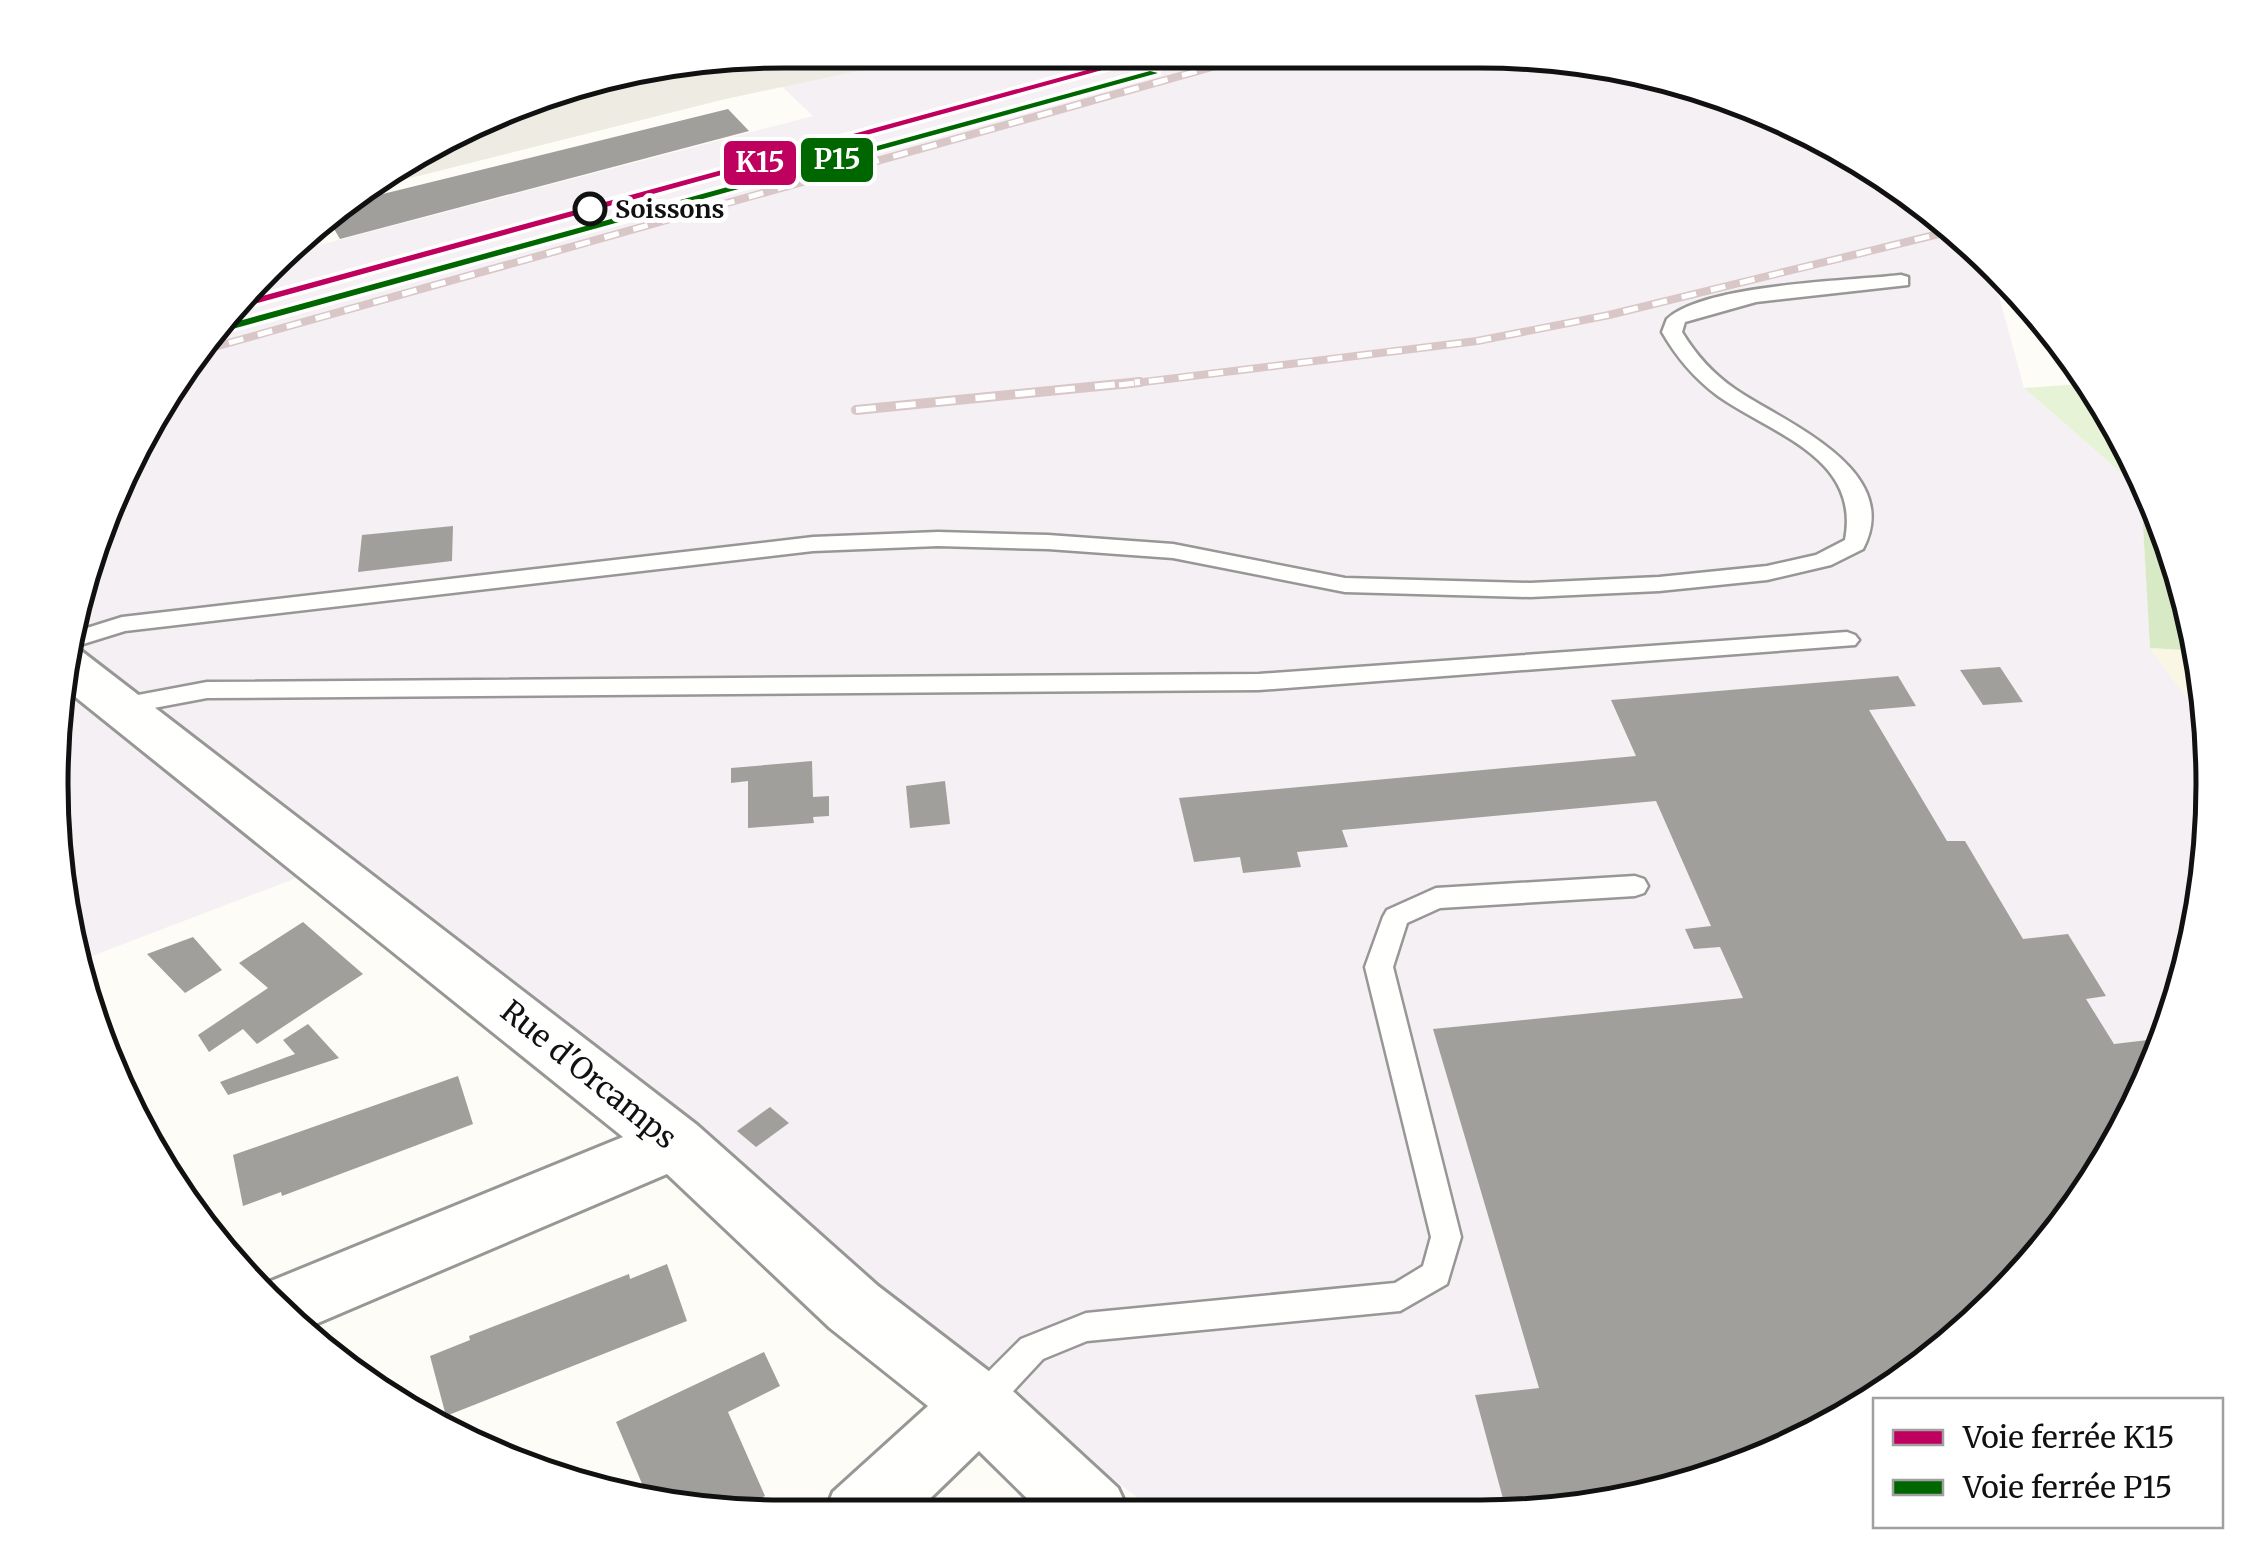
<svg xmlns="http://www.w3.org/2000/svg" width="2263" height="1568" viewBox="0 0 2263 1568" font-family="Merriweather,serif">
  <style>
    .industrial { fill: #f5f0f3 }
    .farmland { fill: #f9f7e4 }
    .green { fill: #e7f3d7 }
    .forest { fill: #d8eac5 }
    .plaza { fill: #edebe2 }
    .building { fill: #a19f9c }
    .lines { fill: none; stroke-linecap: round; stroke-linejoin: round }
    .lane-casing { stroke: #979795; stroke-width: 5 }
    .street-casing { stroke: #979795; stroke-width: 6 }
    .lane { fill: #fffffe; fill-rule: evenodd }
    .street { fill: #fffffe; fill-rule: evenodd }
    .rail-far1-casing { stroke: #d9c6c7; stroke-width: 8 }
    .rail-casing { stroke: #d9c6c7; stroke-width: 10 }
    .rail-far1 { stroke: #fff; stroke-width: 5; stroke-dasharray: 15; stroke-linecap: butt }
    .rail { stroke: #fff; stroke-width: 6; stroke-dasharray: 20; stroke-linecap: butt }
    .rail-1-casing { stroke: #fff; stroke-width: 7 }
    .rail-2-casing { stroke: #fff; stroke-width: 7 }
    .rail-1 { fill: #bf005f; fill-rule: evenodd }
    .rail-2 { fill: #060; fill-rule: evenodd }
    .stop-dot { fill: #fff; stroke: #111; stroke-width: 5 }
    .labels { text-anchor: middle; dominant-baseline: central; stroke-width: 10; stroke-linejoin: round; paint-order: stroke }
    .far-stop-label { font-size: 25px; font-weight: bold; fill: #111; stroke: #fff; text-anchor: start }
    .street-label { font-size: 30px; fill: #111; stroke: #fff }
    .rim { fill: none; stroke: #111; stroke-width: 5 }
    .line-badge { stroke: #fff; stroke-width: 4 }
    .badge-label { font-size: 28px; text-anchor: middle; font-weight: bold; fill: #fff }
  </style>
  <rect width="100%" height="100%" fill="#fdfcf7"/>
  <path class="industrial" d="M784,50L1622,64L1804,126L1989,259L2024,388L2141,490L2150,648L2207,725L2213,785L2199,928L2157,1065L2089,1192L1998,1303L1804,1442L1622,1504L1157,1512L302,876L76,962L64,927L56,689L106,503L232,300L285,254L813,116L749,55Z"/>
  <path class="farmland" d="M2150,648L2200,651L2207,725Z"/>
  <path class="green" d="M2093,383L2150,490H2141L2024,388Z"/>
  <path class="forest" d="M2141,490H2150L2157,504L2200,651L2150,648Z"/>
  <path class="plaza" d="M784,50L871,51L890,64L721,100L355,192L377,173L593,75Z"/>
  <path class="building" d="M728,109L749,131L340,239L327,217L342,204Z
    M453,526L452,561L358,572L362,535Z
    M2000,667L2023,702L1983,705L1960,670Z
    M1898,676L1916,706L1869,710L1947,841H1965L2023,939L2068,934L2106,996L2086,999L2114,1044L2165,1038L2157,1065L2089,1192L1998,1303L1804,1442L1622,1504L1505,1506L1475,1395L1539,1388L1433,1029L1743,998L1720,947L1694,949L1685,929L1711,926L1656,801L1342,830L1348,847L1297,852L1301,867L1243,873L1240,857L1194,862L1179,798L1636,756L1611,700Z
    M812,761L813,797L829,796V816L813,817L814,823L748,828V781L731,783V768Z
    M945,781L950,824L910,828L906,786Z
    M303,922L363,974L257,1044L243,1029L209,1052L198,1035L268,988L239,963Z
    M193,937L222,970L185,993L147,954Z
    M308,1024L339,1058L228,1095L220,1082L295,1054L283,1040Z
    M458,1076L473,1124L282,1196L281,1192L243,1206L233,1155Z
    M770,1107L789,1123L756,1147L737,1131Z
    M667,1264L687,1321L446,1416L430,1356L470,1340L469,1336L629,1274L630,1279Z
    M764,1352L780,1386L728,1412L765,1496L731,1513L651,1505L616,1422Z"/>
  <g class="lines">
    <g class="lane-casing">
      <path id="lane" d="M1901,275L1908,277V285L1756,302L1685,322L1682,332C1696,355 1712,373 1735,389C1783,422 1905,469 1863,549L1831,565L1767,580L1659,591L1530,597L1345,592L1173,558L1048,549L938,546L813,551L125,631L67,649L71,633L122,617L813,537L938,532L1048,535L1173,544L1345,578L1530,583L1659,577L1767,566L1816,555L1845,540C1861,457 1772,434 1718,396C1694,378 1677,358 1662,332L1667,319C1705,284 1848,281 1901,275Z
        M1847,632L1855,635L1859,640L1855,645L1259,690L207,698L122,714L110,706L122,698L207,682L1259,674Z
        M1635,876L1644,879L1648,886L1644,893L1635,896L1440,908L1407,923L1393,967L1461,1237L1447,1284L1400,1311L1087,1341L1043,1359L991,1415L979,1419L967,1415L963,1404L967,1393L1021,1339L1086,1313L1395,1283L1423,1266L1431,1237L1365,967L1383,917L1387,910L1436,888Z"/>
    </g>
    <g class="street-casing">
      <path id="street" d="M67,647L80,650L697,1125L878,1286L1003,1382L1118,1488L1129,1512L1043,1514L979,1451L912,1516L823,1517L833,1492L928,1406L830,1328L667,1174L299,1331L254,1288L623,1137L58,683Z"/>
    </g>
    <use href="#lane" class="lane"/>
    <use href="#street" class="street"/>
    <g class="rail-far1-casing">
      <path id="rail-far1" d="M200,351L1244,58
        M1119,385L1477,341L1609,315L1951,231"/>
    </g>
    <g class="rail-casing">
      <path id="rail" d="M856,410L1140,382"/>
    </g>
    <use href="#rail-far1" class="rail-far1"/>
    <use href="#rail" class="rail"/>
    <g class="rail-1-casing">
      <path id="rail-1" d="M1138,56H1153L225,312L229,305Z"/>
    </g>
    <g class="rail-2-casing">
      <path id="rail-2" d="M1150,71L1158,73L236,328L232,329L226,326L228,324Z"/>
    </g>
    <use href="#rail-1" class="rail-1"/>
    <use href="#rail-2" class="rail-2"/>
  </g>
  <circle class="stop-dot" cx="590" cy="209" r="15"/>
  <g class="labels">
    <g class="far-stop-label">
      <text x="615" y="209">Soissons</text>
    </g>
    <g class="street-label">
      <text transform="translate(589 1074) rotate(39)">Rue d'Orcamps</text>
    </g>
  </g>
  <path d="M0 0H2263V1568H0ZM784 68H1480A716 716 0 0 1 2196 784V784A716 716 0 0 1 1480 1500H784A716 716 0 0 1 68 784V784A716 716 0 0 1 784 68Z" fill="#fff" fill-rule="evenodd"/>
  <path class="rim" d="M784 68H1480A716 716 0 0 1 2196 784V784A716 716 0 0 1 1480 1500H784A716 716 0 0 1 68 784V784A716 716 0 0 1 784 68Z"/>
  <g class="line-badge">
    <rect x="799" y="136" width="76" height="48" rx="10" fill="#060"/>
    <rect x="722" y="139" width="76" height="48" rx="10" fill="#bf005f"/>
  </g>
  <g class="badge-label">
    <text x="837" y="169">P15</text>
    <text x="760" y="172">K15</text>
  </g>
  <rect x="1873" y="1398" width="350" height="130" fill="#ffffff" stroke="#a0a0a0" stroke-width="2.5"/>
  <rect x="1893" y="1430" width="50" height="15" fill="#bf005f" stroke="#a0a0a0" stroke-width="2.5"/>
  <text x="1963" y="1448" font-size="30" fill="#111111">Voie ferrée K15</text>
  <rect x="1893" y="1480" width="50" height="15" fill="#006600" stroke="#a0a0a0" stroke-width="2.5"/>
  <text x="1963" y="1498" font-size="30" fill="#111111">Voie ferrée P15</text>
</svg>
